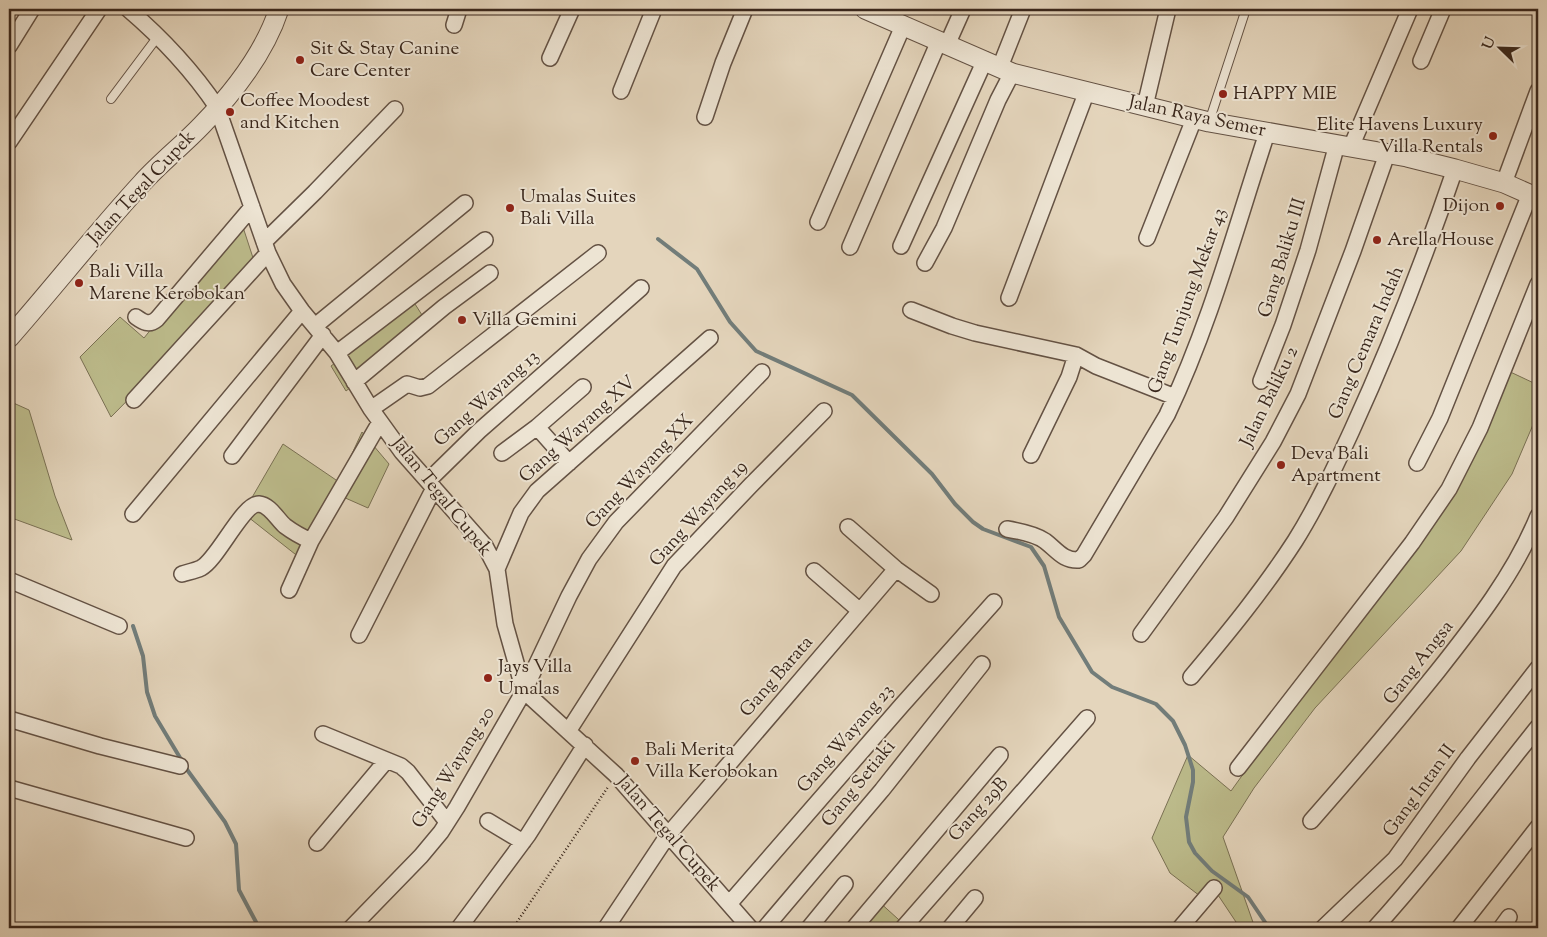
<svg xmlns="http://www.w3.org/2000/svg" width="1547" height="937" viewBox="0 0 1547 937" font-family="'Sorts Mill Goudy',serif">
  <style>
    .green { fill: #bcbb8b; stroke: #7a7154 }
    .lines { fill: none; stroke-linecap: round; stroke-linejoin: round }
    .stream { stroke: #727d7a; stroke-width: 4 }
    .service-casing { stroke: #645244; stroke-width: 10 }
    .minor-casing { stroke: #645244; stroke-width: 18 }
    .tertiary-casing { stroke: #645244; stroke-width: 21 }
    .path { stroke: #39271c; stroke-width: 2.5; stroke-dasharray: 1 2.5; stroke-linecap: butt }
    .service { stroke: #ede4d3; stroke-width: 8 }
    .minor { stroke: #ede4d3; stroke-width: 15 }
    .tertiary { stroke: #ede4d3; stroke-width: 19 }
    .poi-dot { fill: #8f2418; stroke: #ede4d3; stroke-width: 2 }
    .labels { text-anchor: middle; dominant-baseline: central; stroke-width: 4; stroke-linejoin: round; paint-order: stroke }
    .poi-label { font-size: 19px; fill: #39271c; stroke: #ede4d3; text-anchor: start }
    .street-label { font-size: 19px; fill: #39271c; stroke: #ede4d3 }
  </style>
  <rect width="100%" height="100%" fill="#e4d5bc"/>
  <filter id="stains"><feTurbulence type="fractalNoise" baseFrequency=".004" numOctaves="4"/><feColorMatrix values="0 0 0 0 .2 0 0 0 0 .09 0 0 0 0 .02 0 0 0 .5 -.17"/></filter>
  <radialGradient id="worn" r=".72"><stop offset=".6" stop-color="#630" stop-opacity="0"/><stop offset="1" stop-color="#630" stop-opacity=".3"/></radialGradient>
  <path class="green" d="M240,218L256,267L176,351L111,417L80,357L120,317L144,338Z
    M415,304L429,326L346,391L331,366Z
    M1504,369L1538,385V413L1512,474L1461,551L1315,708L1254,788L1223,837L1255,928H1240L1210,883L1200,896L1170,873L1152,838L1188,755L1231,791L1363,607L1455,494Z
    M9,401L29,410L55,496L72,540L9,517Z
    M362,432L389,464L368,508L334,493L300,558L243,513L283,444L339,482Z
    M877,900L908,928H854Z"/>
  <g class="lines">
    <path class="stream" d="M658,239L697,269L730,322L756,351L852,395L932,474L955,504L973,522L983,529L1031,547L1044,566L1059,617L1092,672L1112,687L1156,704L1173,721L1185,745L1193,770V782L1186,817L1189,842L1195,853L1212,871L1248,897L1269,928
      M133,626L143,656L147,692L155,716L188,771L225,822L236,844L239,890L256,922L257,928"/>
    <g class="service-casing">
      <path id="service" d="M111,99L159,35
        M1209,122L1246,9"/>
    </g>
    <g class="minor-casing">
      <path id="minor" d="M128,9C162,38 192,70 217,107L268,253L283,284L302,311L337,353L371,409L402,452L485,546L497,569L505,624L524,691L616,775L750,928
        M454,25L459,9
        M947,45L963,9
        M9,46L32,9
        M550,58L572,9
        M1421,61L1443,9
        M1000,67L1023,9
        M621,91L654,9
        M1145,106L1168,9
        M705,117L723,63L745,9
        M9,142L99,9
        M1351,147L1410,9
        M1504,183L1538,91
        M818,222L903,26
        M1147,238L1194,119
        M264,242L315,192L395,109
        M901,246L985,60
        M850,247L939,41
        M925,263L944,228L998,100L1012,73
        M1009,298L1087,91
        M911,310L952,326L975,333L1076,355L1096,366L1175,397
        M136,317C143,322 149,326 157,319L252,207
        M315,326L465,203
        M337,353L485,240
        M1261,381L1283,325L1308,250L1337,144
        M354,382L444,307L490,273
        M134,400L268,253
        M371,409L407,384L420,388L428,386L598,253
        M537,427L569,463
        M502,453L537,427L583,387
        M1031,455L1069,377L1076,355
        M232,456L323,335
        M1417,463L1440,418L1530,194
        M428,481L479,431L641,288
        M133,514L302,311
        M848,527L896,569L931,594
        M1007,529C1019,531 1035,534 1045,541C1057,550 1063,561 1079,560L1084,555L1167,415C1210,325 1236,227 1267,133
        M497,569L521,513L537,491L710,338
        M814,571L860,611
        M182,574C188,572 195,571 201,568C218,559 243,503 259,504C270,505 277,519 285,526C293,532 302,537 311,541
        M9,580L119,626
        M289,590L311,541L380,422
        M1141,634L1226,517L1273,442L1298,394L1353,251L1387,154
        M359,635L434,488
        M1191,677C1228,633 1264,589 1295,541C1317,506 1335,467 1352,430C1391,345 1425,257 1455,169
        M9,719L100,746L180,766
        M569,730L674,566L751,485L824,411
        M323,734L401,766L408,772L447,822
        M1238,768L1412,543L1449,489L1480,428L1538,284
        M9,788L186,838
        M488,821L523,842
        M1311,821C1354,772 1396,723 1437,672C1475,624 1515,573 1538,516
        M317,843L386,761
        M729,904L902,705L994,602
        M351,928L421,856L441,832L457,807L524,691L569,596L589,559L616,522L762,372
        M459,928L528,835L585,745
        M606,928L668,835L896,569
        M765,928L882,790L982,664
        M809,928L845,884
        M854,928L1000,755
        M903,928L1087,718
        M950,928L975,898
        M1180,928L1214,888
        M1323,928L1395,859L1468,758L1538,668
        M1375,928C1433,864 1484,794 1538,727
        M1459,928L1538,827
        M1501,928L1509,917"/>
    </g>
    <g class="tertiary-casing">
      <path id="tertiary" d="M865,9L1012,73L1209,122L1407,157L1455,169L1504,183L1538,198
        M9,338C54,287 96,233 142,183C161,162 183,145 202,125C234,92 265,52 279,9"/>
    </g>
    <path class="path" d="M513,928L608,787"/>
    <use href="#service" class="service"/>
    <use href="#minor" class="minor"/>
    <use href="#tertiary" class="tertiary"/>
  </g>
  <g class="poi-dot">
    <circle cx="300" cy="60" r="5"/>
    <circle cx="1223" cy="94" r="5"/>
    <circle cx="230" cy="112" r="5"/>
    <circle cx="1493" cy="136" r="5"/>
    <circle cx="1500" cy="206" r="5"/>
    <circle cx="510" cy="208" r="5"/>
    <circle cx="1377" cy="240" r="5"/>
    <circle cx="79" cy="283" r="5"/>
    <circle cx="462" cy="320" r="5"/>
    <circle cx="1281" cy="465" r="5"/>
    <circle cx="488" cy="678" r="5"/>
    <circle cx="635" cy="761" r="5"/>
  </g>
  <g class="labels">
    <g class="poi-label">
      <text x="310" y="49">Sit &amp; Stay Canine<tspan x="310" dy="22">Care Center</tspan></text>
      <text x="1233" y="94">HAPPY MIE</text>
      <text x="240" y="101">Coffee Moodest<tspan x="240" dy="22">and Kitchen</tspan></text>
      <text x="1483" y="125" text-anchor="end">Elite Havens Luxury<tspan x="1483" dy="22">Villa Rentals</tspan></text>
      <text x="520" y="197">Umalas Suites<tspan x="520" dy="22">Bali Villa</tspan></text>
      <text x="1490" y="206" text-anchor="end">Dijon</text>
      <text x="1387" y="240">Arella House</text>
      <text x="89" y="272">Bali Villa<tspan x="89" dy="22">Marene Kerobokan</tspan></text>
      <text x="472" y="320">Villa Gemini</text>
      <text x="1291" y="454">Deva Bali<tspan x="1291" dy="22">Apartment</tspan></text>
      <text x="498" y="667">Jays Villa<tspan x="498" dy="22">Umalas</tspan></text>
      <text x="645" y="750">Bali Merita<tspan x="645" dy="22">Villa Kerobokan</tspan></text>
    </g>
    <g class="street-label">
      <text transform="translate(1197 117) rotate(12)">Jalan Raya Semer</text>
      <text transform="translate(142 188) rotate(-47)">Jalan Tegal Cupek</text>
      <text transform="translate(1283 258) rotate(-73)">Gang Baliku III</text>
      <text transform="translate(1188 301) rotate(-70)">Gang Tunjung Mekar 43</text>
      <text transform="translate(1367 343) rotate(-67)">Gang Cemara Indah</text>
      <text transform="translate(1270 397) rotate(-64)">Jalan Baliku 2</text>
      <text transform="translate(487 399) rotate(-42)">Gang Wayang 13</text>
      <text transform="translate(578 430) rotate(-42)">Gang Wayang XV</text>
      <text transform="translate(640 472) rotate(-47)">Gang Wayang XX</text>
      <text transform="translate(441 497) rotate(51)">Jalan Tegal Cupek</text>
      <text transform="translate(699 514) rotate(-48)">Gang Wayang 19</text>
      <text transform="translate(1419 663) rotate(-52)">Gang Angsa</text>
      <text transform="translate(777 677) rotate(-49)">Gang Barata</text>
      <text transform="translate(846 739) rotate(-49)">Gang Wayang 23</text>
      <text transform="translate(454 768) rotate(-58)">Gang Wayang 20</text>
      <text transform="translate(859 784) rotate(-51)">Gang Setiaki</text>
      <text transform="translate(1420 791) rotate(-54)">Gang Intan II</text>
      <text transform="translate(979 810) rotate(-48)">Gang 29B</text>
      <text transform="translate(668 834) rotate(49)">Jalan Tegal Cupek</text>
    </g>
  </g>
  <rect width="1547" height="937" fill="none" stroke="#e4d5bc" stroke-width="30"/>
  <rect x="10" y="10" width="1527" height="917" fill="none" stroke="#39271c" stroke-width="2.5"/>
  <rect x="15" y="15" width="1517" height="907" fill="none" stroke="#39271c"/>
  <g transform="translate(1500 48) rotate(293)" stroke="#ede4d3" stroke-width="4" paint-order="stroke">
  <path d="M0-4L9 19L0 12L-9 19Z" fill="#39271c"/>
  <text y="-8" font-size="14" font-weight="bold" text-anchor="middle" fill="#39271c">U</text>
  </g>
  <rect width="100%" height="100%" filter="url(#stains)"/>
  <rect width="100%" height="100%" fill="url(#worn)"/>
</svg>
